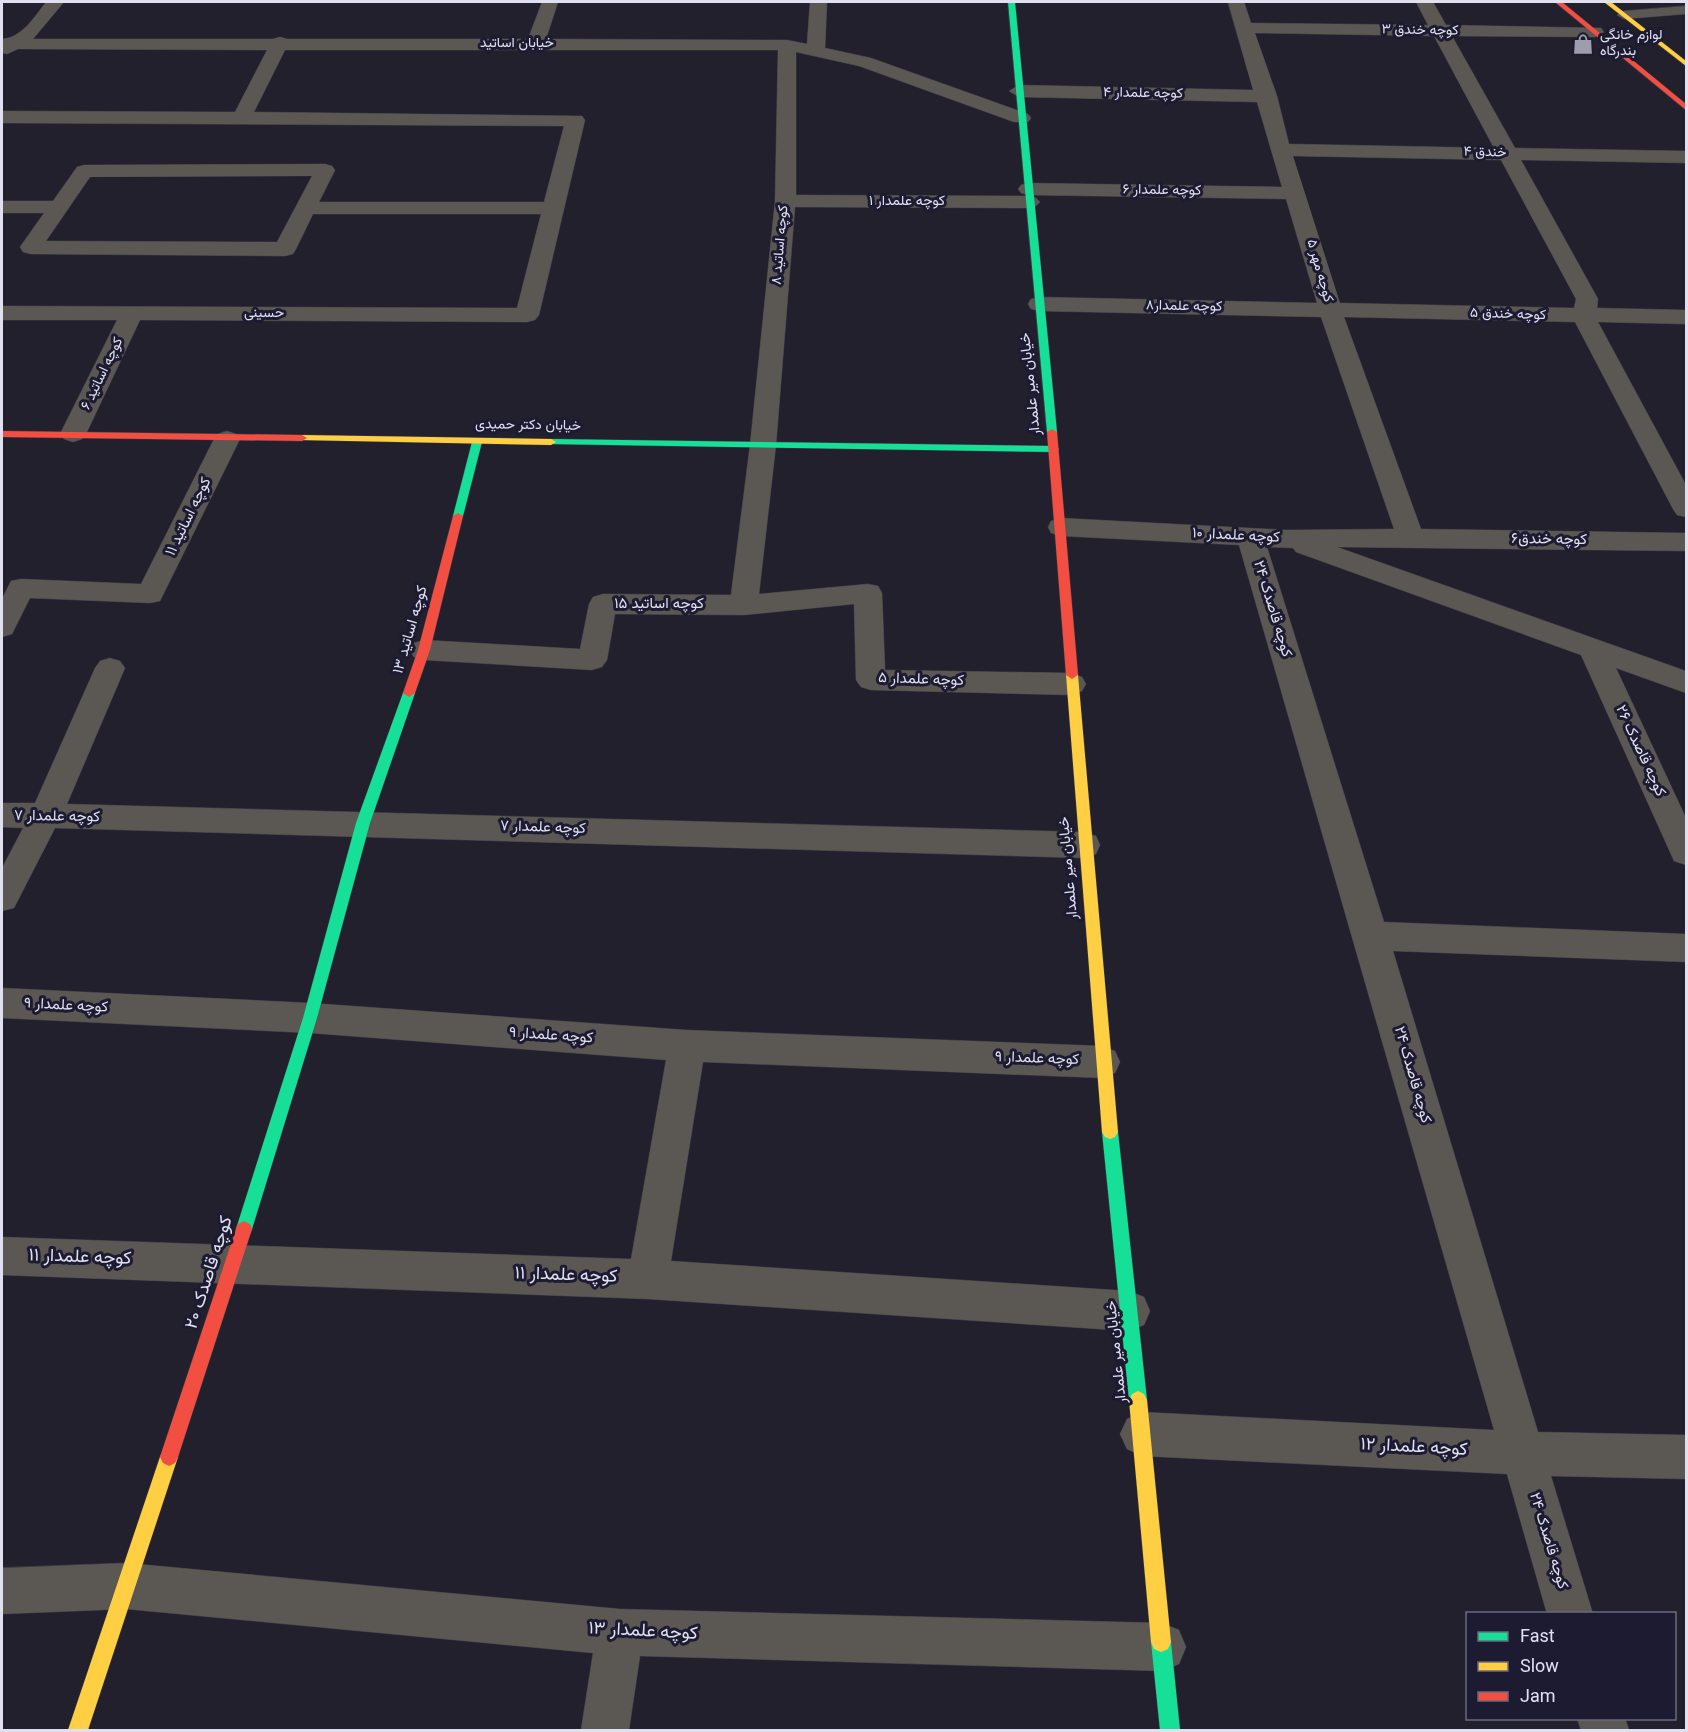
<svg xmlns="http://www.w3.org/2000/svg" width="1688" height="1732" viewBox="0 0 1688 1732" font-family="Georgia,Vazirmatn,serif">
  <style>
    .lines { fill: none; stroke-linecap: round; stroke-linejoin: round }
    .lane-casing { stroke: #3d3c47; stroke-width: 1 }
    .street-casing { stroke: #3d3c47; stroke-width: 1 }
    .fast-casing { stroke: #3d3c47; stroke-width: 1 }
    .slow-casing { stroke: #3d3c47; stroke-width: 1 }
    .jam-casing { stroke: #3d3c47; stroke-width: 1 }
    .lane { fill: #5b5753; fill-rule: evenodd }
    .street { fill: #5b5753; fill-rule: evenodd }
    .fast { fill: #16e098; fill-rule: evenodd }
    .slow { fill: #ffcf43; fill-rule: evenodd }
    .jam { fill: #f24e42; fill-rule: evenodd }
    .labels { text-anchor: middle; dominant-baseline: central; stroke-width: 6; stroke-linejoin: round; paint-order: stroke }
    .far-street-label { font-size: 14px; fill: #e1e0f0; stroke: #1d1b31 }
    .far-poi-label { font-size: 14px; fill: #e1e0f0; stroke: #1d1b31; text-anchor: start }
    .street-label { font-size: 15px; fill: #e1e0f0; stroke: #1d1b31 }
    .near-street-label { font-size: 18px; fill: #e1e0f0; stroke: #1d1b31 }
  </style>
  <rect width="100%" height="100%" fill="#21202c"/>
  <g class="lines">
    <g class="lane-casing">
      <path id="lane" d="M1686,6V14L1624,19L1617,15L1624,11Z"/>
    </g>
    <g class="street-casing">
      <path id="street" d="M46,2H64L33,39H273L280,37L287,39H528L542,2H558L546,39L787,40L807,44L810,2H827L825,48L871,58L1028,114L1031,118L1028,122H1014L859,66L796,52V195L1029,196L1036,198L1040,202L1036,206L1029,208L795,207L776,445L759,594L868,584L878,586L882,593L885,670L1071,673L1082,677L1086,684L1082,691L1071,695L871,690L861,687L856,680L854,604L744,615L615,614L607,660L602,667L592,670L424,660L414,657L409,650L414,643L424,640L580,649L589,604L593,597L603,594L731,595L750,445L775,201L778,50H285L254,112L582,116L585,120L539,315L535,320L527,322L140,320L86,434L82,439L73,442L64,439L60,434L117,320H2V306L517,308L541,214H313L296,249L293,254L285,256L31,254L23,252L20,247L44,213H2V201H53L77,167L84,165L325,164L332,166L335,170L319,202H544L564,126L2,123V111L235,112L267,50L18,49L7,54L2,53V39C22,38 35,16 46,2ZM312,176L277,242L46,241L90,177Z
        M1228,2H1244L1251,23L1428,25L1416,2H1433L1446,25L1601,28L1604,32L1595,37L1452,36L1515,148L1686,151V163L1521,160L1598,299L1597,308L1686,310V324L1598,322L1686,485V517L1677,515L1673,509L1575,322L1344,317L1421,529L1686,533V551L1337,547L1686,671V693L1616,668L1686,818V865L1674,861L1670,852L1581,655L1296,552L1293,548L1267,547L1384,922L1686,934V962L1393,951L1538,1432L1686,1435V1479L1551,1476L1593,1614H1547L1507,1474L1142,1456L1127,1449L1120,1434L1127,1419L1142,1412L1494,1430L1239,545L1061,536L1051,533L1048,527L1051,521L1061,518L1287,530L1394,529L1321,317L1039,311L1031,309L1028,304L1031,299L1039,297L1317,303L1286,199L1028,195L1021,193L1018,189L1021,185L1028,183L1282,187L1257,102L1019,97L1009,91L1019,85L1253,90ZM1255,33L1434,36L1494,148L1289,144L1277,96ZM1293,156L1501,160L1576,299L1574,308L1340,303Z
        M227,431L236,434L240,439L160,601L150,603L30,598L12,634L2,637V599L11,581L21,579L141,584L214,439L218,434Z
        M110,658L120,661L125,668L67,804L1084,832L1096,836L1100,845L1096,854L1084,858L55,828L14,908L2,911V868L23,828L2,827V803H35L95,668L100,661Z
        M2,988L310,1003L687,1030L1102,1046L1115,1051L1120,1062L1115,1073L1102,1078L703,1062L671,1261L1129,1291L1144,1297L1150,1311L1144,1325L1129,1331L648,1299L2,1275V1237L631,1259L666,1060L310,1033L2,1018Z
        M126,1563L620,1609L1162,1623L1179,1630L1186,1647L1179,1664L1162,1671L640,1656L629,1730H581L593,1653L126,1609L2,1614V1568Z
        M1577,1718H1625L1629,1730H1581Z"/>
    </g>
    <g class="fast-casing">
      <path id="fast" d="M1008,2H1015L1057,432L1052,435L1047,432Z
        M477,439L482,442L463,516L458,519L453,516L472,442Z
        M551,439L1054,446L1059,449L1054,452L547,444L546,442Z
        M409,689L415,693L370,823L317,1018L252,1229L250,1234L244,1237L238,1234L236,1229L303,1018L356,823L403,693Z
        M1110,1125L1115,1127L1118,1132L1147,1400L1144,1406L1138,1409L1132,1406L1129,1400L1102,1132L1105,1127Z
        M1161,1632L1168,1635L1171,1642L1180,1730H1160L1151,1642L1154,1635Z"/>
    </g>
    <g class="slow-casing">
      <path id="slow" d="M1604,2H1611L1686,61V66Z
        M302,435L551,439L556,442L551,445L298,440L297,438Z
        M1072,671L1078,675L1118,1132L1115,1137L1110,1139L1105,1137L1102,1132L1066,675Z
        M1138,1391L1144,1394L1147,1400L1171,1642L1168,1649L1161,1652L1154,1649L1151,1642L1129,1400L1132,1394Z
        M169,1448L175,1451L178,1457L88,1730H68L160,1457L163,1451Z"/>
    </g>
    <g class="jam-casing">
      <path id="jam" d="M1555,2H1562L1686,104V110Z
        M1052,429L1057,432L1078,675L1072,679L1066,675L1047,432Z
        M2,431L302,435L307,438L302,441L2,437Z
        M458,513L463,516L430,650L415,693L409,697L403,693L418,650L453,516Z
        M244,1221L250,1224L252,1229L178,1457L175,1463L169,1466L163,1463L160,1457L236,1229L238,1224Z"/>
    </g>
    <use href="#lane" class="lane"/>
    <use href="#street" class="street"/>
    <use href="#fast" class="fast"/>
    <use href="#slow" class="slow"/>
    <use href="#jam" class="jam"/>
  </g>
  <defs>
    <g id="shop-bare" transform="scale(1.62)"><path d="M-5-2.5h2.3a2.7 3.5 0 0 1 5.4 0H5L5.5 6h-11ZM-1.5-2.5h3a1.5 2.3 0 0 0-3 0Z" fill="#9e9dab" stroke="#1d1b31" stroke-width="2.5" paint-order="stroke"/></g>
  </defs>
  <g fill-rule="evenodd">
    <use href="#shop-bare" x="1583" y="44"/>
  </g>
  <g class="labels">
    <g class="far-street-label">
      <text transform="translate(1420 31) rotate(1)">کوچه خندق ۳</text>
      <text x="517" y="44">خیابان اساتید</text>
      <text transform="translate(1143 94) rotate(1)">کوچه علمدار ۴</text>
      <text transform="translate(1485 153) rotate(1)">خندق ۴</text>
      <text transform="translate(1162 191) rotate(1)">کوچه علمدار ۶</text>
      <text x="907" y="202">کوچه علمدار ۱</text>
      <text transform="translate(781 245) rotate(-85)">کوچه اساتید ۸</text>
      <text transform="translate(1319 271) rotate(74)">کوچه مهر ۵</text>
      <text transform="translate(1184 307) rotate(1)">کوچه علمدار۸</text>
      <text x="264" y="314">حسینی</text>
      <text transform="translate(1508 315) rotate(2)">کوچه خندق ۵</text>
      <text transform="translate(103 374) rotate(-64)">کوچه اساتید ۶</text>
      <text transform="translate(528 426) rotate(1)">خیابان دکتر حمیدی</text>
    </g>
    <g class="far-poi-label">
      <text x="1600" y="36">لوازم خانگی<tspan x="1600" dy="16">بندرگاه</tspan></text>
    </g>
    <g class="street-label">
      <text transform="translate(1031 384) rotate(-96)">خیابان میر علمدار</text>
      <text transform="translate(189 517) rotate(-64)">کوچه اساتید ۱۱</text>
      <text transform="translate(1236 536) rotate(3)">کوچه علمدار ۱۰</text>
      <text transform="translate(1549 540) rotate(1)">کوچه خندق۶</text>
      <text x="659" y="604">کوچه اساتید ۱۵</text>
      <text transform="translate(1272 609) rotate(73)">کوچه قاصدک ۲۴</text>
      <text transform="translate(411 630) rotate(-74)">کوچه اساتید ۱۳</text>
      <text transform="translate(921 680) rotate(2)">کوچه علمدار ۵</text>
      <text transform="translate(1640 751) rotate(65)">کوچه قاصدک ۲۶</text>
      <text transform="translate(57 817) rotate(1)">کوچه علمدار ۷</text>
      <text transform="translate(543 828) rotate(2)">کوچه علمدار ۷</text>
      <text transform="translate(1069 868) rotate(-95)">خیابان میر علمدار</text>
      <text transform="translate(66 1006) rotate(3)">کوچه علمدار ۹</text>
      <text transform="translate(551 1036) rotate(4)">کوچه علمدار ۹</text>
      <text transform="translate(1037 1059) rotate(2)">کوچه علمدار ۹</text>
      <text transform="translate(1412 1075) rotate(74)">کوچه قاصدک ۲۴</text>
      <text transform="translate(1117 1352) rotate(-96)">خیابان میر علمدار</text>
      <text transform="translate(1548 1541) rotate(73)">کوچه قاصدک ۲۴</text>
    </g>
    <g class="near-street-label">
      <text transform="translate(80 1258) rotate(2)">کوچه علمدار ۱۱</text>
      <text transform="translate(210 1273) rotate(-72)">کوچه قاصدک ۲۰</text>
      <text transform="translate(566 1276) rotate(2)">کوچه علمدار ۱۱</text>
      <text transform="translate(1414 1448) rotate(3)">کوچه علمدار ۱۲</text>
      <text transform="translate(643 1632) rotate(3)">کوچه علمدار ۱۳</text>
    </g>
  </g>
  <rect width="1688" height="1732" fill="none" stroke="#e1e0f0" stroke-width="6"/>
  <rect x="1466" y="1612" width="210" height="108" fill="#1d1b31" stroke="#6b6a7d" stroke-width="1.5"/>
  <rect x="1478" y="1632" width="30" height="9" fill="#16e098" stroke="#6b6a7d" stroke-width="1.5"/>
  <text x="1520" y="1642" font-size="18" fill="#e1e0f0">Fast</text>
  <rect x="1478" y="1662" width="30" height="9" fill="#ffcf43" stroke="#6b6a7d" stroke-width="1.5"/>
  <text x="1520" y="1672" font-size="18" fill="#e1e0f0">Slow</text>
  <rect x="1478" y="1692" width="30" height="9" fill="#f24e42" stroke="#6b6a7d" stroke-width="1.5"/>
  <text x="1520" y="1702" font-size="18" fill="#e1e0f0">Jam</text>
</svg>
